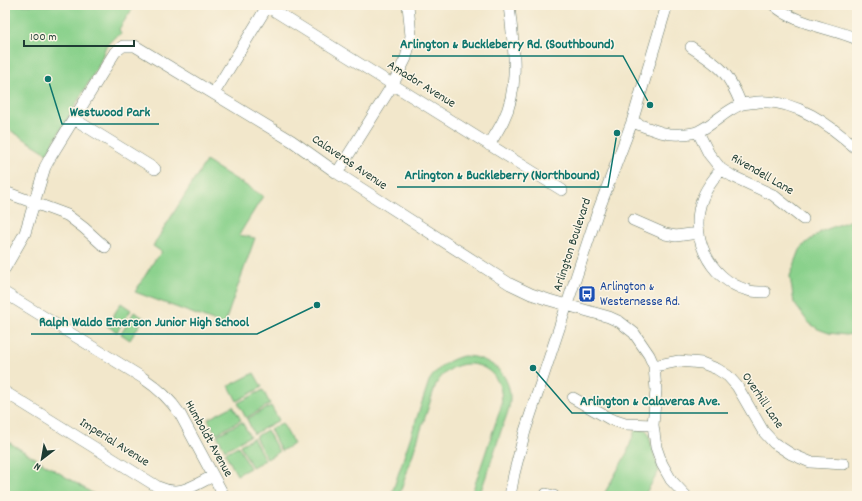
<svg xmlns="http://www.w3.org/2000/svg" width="862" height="501" viewBox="0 0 862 501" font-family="Dekko,sans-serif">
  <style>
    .green { fill: #8ad18c; stroke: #548760 }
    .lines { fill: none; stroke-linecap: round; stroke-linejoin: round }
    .minor-casing { stroke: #697869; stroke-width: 12 }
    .minor { stroke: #fff; stroke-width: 11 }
    .labels { text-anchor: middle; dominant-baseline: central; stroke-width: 3; stroke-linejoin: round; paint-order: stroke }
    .street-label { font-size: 13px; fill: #1f3d34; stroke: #fcf5e5 }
    .transit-label { font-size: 13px; fill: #164399; stroke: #fcf5e5; text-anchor: start }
    .leader { fill: none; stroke: #0f766e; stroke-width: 1.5 }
    .callout-dot { fill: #0f766e; stroke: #fcf5e5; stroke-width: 1.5 }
    .callout-label { font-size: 14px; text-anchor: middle; font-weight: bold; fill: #0f766e; stroke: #fcf5e5; stroke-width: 3; stroke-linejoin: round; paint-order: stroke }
  </style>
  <rect width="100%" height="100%" fill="#fcf5e5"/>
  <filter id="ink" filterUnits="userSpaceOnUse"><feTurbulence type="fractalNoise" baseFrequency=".025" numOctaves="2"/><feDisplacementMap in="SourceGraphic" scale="8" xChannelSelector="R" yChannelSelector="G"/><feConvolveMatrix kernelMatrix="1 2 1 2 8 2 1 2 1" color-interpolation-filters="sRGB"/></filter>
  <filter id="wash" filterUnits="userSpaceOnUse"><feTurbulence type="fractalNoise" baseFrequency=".012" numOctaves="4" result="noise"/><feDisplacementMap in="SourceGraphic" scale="16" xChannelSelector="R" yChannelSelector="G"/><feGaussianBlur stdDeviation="0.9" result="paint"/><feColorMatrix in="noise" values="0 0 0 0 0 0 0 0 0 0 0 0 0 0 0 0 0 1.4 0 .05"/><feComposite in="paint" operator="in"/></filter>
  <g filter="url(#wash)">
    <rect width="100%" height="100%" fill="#f2e7cb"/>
    <path class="green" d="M5,5H135L119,29L121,34L114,38L106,46L99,65L47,153L5,127Z
      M206,161L263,196L239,235L255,238L224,325L135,292L156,258L162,252L153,246Z
      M857,218V333L846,335L829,333L818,329L808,322L794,303L790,276L800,250L806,243L822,231Z
      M121,303L131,310L117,332L107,326Z
      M134,312L144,318L130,340L121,334Z
      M463,356C487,356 511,372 510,399C510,410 504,421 501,431C494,453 487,474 479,496H471L501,407C508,365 459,347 436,384L399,496H391L429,381C437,368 448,360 463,356Z
      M254,373L262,387L237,401L229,386Z
      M263,390L270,404L246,418L238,403Z
      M233,406L241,420L216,434L208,419Z
      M271,406L279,420L254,434L247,419Z
      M242,422L250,436L225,450L217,435Z
      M282,423L294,444L281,451L270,429Z
      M267,430L279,452L267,459L255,437Z
      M635,430H646L648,433L659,471L644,496H603L627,453Z
      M253,438L265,460L252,467L240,445Z
      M5,440L97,496H5Z
      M238,446L250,468L237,475L225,453Z"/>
  </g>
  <g filter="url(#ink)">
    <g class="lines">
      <g class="minor-casing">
        <path id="minor" d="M265,5L562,190
          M774,5C796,25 830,27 857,39
          M691,47C721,67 727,70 741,104
          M214,93L268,5
          M74,119L155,169
          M632,122C648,127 663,136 681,134C687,134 694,133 699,131C714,124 725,111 740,105C745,103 753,103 758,102C796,99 830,125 857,149
          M698,132L709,154L721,169L732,176L773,195L803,219
          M489,145C494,137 499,129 503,121C521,85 513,43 509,5
          M721,169C715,178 707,186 703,197C688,233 708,279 747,290C752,292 759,292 765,292
          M337,173L393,84L406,58L411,36L408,5
          M5,192L67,215L84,228L105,247
          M633,220L665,234L676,236L698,233
          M5,268L25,233L45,167L51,156L115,52L123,46H135L292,141L337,173L510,284L531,294L549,300L609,317L620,322L634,333L649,355L654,366L656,390L653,425L656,447L662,464L671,480L686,496
          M5,293L143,378C158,388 170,399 180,414L224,496
          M654,366L679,361L702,363L717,369L728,376L737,386L763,431L774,443L791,454L810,462L844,464
          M5,392L158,487C180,497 193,486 213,476
          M573,398L610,419L625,424L653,425
          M546,494L554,496
          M510,496L514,474L525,431L597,214L632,122L667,5"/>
      </g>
      <use href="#minor" class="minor"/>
    </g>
  </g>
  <defs>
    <g id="bus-square" transform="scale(0.9)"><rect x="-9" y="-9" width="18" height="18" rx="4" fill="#1a4fb4" stroke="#fcf5e5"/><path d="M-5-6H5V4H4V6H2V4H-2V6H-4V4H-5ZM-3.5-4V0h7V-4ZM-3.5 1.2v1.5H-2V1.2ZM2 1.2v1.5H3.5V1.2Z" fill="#fff"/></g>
  </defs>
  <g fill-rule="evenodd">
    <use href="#bus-square" x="587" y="294"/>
  </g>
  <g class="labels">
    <g class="street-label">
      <text transform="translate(421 85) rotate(32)">Amador Avenue</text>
      <text transform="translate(349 163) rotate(34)">Calaveras Avenue</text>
      <text transform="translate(762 175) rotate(30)">Rivendell Lane</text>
      <text transform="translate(573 245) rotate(-72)">Arlington Boulevard</text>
      <text transform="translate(762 401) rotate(56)">Overhill Lane</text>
      <text transform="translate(208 439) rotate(61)">Humboldt Avenue</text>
      <text transform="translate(114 443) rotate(32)">Imperial Avenue</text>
    </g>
    <g class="transit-label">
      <text x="600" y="287">Arlington &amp;<tspan x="600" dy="15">Westernesse Rd.</tspan></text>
    </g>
  </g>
  <path class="leader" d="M650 105L623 56H392M48 79L62 124H159M617 133L608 187H397M317 305L257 334H31M533 368L572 413H728"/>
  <g class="callout-dot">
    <circle cx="650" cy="105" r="4"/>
    <circle cx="48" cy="79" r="4"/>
    <circle cx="617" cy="133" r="4"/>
    <circle cx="317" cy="305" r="4"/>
    <circle cx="533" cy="368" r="4"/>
  </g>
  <g class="callout-label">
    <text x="507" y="48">Arlington &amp; Buckleberry Rd. (Southbound)</text>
    <text x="110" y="116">Westwood Park</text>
    <text x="502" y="179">Arlington &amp; Buckleberry (Northbound)</text>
    <text x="144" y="326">Ralph Waldo Emerson Junior High School</text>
    <text x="650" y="405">Arlington &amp; Calaveras Ave.</text>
  </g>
  <rect width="862" height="501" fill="none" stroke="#fcf5e5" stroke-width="20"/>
  <g transform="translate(42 459) rotate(211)" stroke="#fcf5e5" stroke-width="3" paint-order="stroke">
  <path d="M0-3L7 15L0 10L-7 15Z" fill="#1f3d34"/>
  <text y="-6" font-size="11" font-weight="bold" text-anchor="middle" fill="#1f3d34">N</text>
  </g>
  <path d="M24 40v6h110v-6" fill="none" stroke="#1f3d34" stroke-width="2"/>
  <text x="30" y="40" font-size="12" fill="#1f3d34" stroke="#fcf5e5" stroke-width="3" paint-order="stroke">100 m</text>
</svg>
